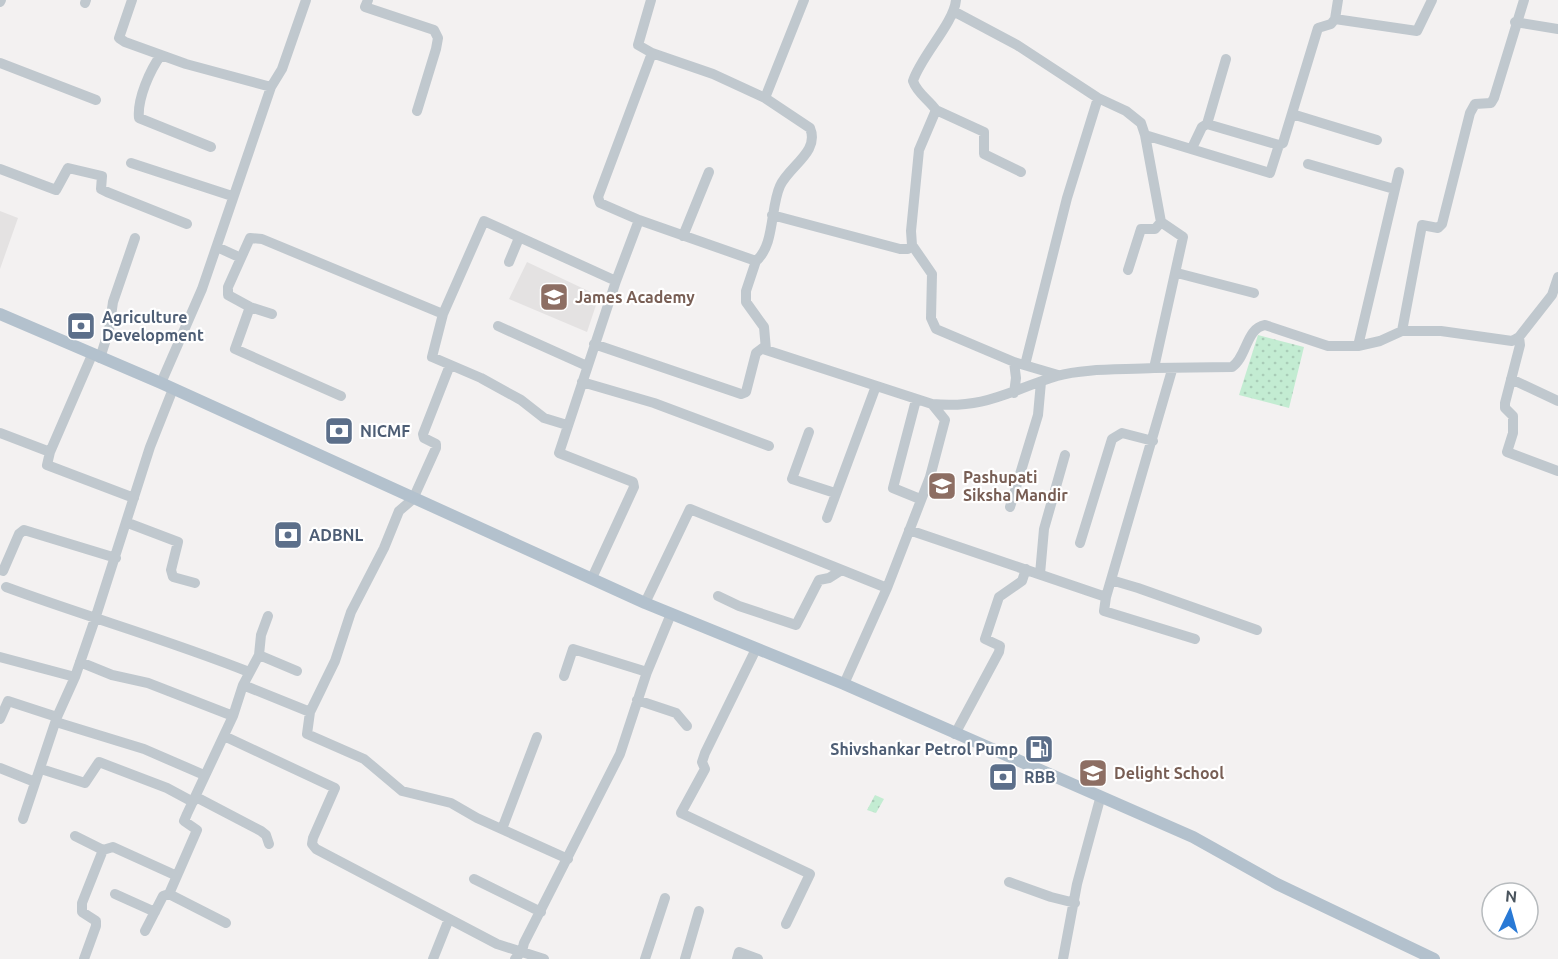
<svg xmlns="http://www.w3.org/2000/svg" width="1558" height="959" viewBox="0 0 1558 959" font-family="Ubuntu,sans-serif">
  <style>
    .education { fill: #e4e2e2 }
    .grass { fill: url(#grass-dots) }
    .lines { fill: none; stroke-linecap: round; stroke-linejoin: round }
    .minor { stroke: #c0c8ce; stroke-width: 10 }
    .major { stroke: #b3c1cd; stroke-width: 12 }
    .labels { text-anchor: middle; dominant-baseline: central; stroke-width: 4.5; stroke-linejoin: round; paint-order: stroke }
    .education-label { font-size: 16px; font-weight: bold; fill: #785e54; stroke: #fff; text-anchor: start }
    .service-label { font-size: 16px; font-weight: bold; fill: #4e5e75; stroke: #fff; text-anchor: start }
  </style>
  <defs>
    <pattern id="grass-dots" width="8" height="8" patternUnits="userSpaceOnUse" patternTransform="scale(1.5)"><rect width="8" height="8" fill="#c3ecd2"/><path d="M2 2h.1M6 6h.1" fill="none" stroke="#a9ccb7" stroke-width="1.8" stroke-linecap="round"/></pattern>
  </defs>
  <rect width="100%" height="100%" fill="#f3f1f1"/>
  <path class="education" d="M0,211L18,218L0,269Z
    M527,262L599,296L587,332L509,299Z
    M942,474L949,477L941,498L934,496Z"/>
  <path class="grass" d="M1258,335L1304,347L1289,408L1239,395Z
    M875,795L884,799L876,813L867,810Z"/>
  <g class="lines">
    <path class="minor" d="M132,0L119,38L125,42L186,64L271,87
      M368,0L365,7L434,30L438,38L436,49L417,111
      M651,0L638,45L652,53
      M956,0C954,23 921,56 913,81C917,93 928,99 936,110L919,150L911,231L912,245L932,274L931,318L936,329L1014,362L1058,375
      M0,2L1,0
      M85,3L86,0
      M955,12L1017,45L1098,98L1126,111L1141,123L1145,135L1161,222L1183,237L1154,368L1232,367C1247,357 1246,328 1265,325L1328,346H1358L1380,341L1402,331H1441L1512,341L1519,337L1552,295L1558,277
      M1335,19L1417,31L1432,0
      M1515,22L1558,29
      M161,55C150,70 137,99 139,118L211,147
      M0,63L96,100
      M765,98L804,0
      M936,110L984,132V154L1021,172
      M1292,114L1377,140
      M1207,124L1226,59
      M1145,135L1270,173L1279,145L1283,143L1318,28L1331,24L1335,19L1338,0
      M1192,148L1202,127L1207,124L1279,145
      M131,163L232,196
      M1308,164L1394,189
      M0,169L56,190L68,168L102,176L101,189L107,192L187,224
      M772,215L900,249H908L912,245
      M683,236L709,172
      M217,247L241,258L250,238L262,239L443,314L484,221L616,281L639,220L600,203L598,197L652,53L713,74L765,98L810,128C820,152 789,166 780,186C770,208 775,245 756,261L639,220
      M241,258L228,287V295L250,307L272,314
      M756,261L746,291V302L764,327L766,350L932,404L945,420L930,477L887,588L844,684
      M509,262L519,238
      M1128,270L1141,229H1155L1161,222
      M1177,273L1254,293
      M250,307L235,349L341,396
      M443,314L432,357L481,378L521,400L544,418L567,425
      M498,326L587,366
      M1402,331L1422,225L1438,228L1442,224L1470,113L1475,104L1491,103L1494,98L1524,0
      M1519,337L1520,345L1505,403V408L1513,416V433L1507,452L1558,471
      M594,344L741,394L746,392L756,353L764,347
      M1358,346L1399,172
      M100,358L109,330L113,302L135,238
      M1014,362L1016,378L1014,393
      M1025,365L1067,198L1098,98
      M1511,379L1558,401
      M582,382L654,403L769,446
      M161,383L202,289L271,87L282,69L306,0
      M916,400L893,488L920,499
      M932,404C986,409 1008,391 1057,376C1084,368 1125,370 1154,368
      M809,432L792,479L835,493
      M0,433L50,452L92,355
      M50,452L47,465L134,498
      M1010,507L1038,415L1041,382
      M827,518L876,386
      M128,523L178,542L171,570L173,577L195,583
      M909,530L1106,597L1172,370
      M1080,543L1112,439L1122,433L1153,441
      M3,571L19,534L24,530L116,558
      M1040,574L1044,529L1065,455
      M592,578L634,487L633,482L559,453L616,281
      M1111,580L1138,588L1257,630
      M6,587C87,617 169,640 249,672
      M718,596L739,606L796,625L819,580L829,578L840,571
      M1106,597L1104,611L1195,639
      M645,603L690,509L887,588
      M756,649L705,753L702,762L705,769L681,813L810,874L786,924
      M259,655L261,635L268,616
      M0,657L75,677
      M80,662L112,675L148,683L233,716
      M564,676L573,649L647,672
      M243,685L310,712L335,661L351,612L384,548L399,511L413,499L436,448V444L424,438L423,434L450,365
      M637,700L676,713L687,726
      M310,712L307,734L364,759L402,791L451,803L477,818L568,859
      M0,719L8,701L57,717
      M56,722L144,749L204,775
      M955,734L999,652L1000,646L985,639L999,597L1022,581L1026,569
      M224,736L335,788L313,838L312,844L316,849L497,944L544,959
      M0,768L35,782
      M41,769L85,783L99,762L167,788L193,802
      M196,797L261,831L266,835L269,844
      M23,819L57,717L75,677L95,619L150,447L173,389
      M502,829L537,737
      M75,836L103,850
      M474,879L541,912
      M1009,882L1051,897L1075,903
      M115,894L155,912
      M169,894L226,923
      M145,931L163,896L169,894L197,830L184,821L187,814L233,716L243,685L259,655L297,671
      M84,959L96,926V921L82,912V903L103,850L113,847L177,876
      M433,959L449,919
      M515,959L522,951L524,943L620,754L647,672L671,614
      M645,959L665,898
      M685,959L699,911
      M737,959L739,952L758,959
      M1063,959L1077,884L1100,799"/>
    <path class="major" d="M0,314L161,383L645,603L844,684L1193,837L1277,884L1434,959"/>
  </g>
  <defs>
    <g id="school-square" transform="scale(1.5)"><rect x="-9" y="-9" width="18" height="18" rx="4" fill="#8d6e63" stroke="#fff"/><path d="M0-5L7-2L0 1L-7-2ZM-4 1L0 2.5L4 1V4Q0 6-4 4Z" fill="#fff"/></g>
    <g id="bank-square" transform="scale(1.5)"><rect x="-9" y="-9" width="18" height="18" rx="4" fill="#5c6f8a" stroke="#fff"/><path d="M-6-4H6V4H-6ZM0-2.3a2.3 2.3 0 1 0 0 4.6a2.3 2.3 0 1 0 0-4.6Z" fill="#fff"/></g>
    <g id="fuel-square" transform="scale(1.5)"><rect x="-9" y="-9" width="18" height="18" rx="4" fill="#5c6f8a" stroke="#fff"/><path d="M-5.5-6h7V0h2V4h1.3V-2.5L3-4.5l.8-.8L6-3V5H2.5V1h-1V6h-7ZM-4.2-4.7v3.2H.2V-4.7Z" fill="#fff"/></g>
  </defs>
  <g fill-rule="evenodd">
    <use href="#school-square" x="554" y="297"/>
    <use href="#bank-square" x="81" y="326"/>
    <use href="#bank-square" x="339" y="431"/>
    <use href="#school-square" x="942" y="486"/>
    <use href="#bank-square" x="288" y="535"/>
    <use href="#fuel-square" x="1039" y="749"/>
    <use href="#school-square" x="1093" y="773"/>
    <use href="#bank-square" x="1003" y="777"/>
  </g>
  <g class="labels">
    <g class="education-label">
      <text x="575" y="297">James Academy</text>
      <text x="963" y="477">Pashupati<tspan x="963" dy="18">Siksha Mandir</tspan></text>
      <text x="1114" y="773">Delight School</text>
    </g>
    <g class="service-label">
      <text x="102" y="317">Agriculture<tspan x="102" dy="18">Development</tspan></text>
      <text x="360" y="431">NICMF</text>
      <text x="309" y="535">ADBNL</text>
      <text x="1018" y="749" text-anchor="end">Shivshankar Petrol Pump</text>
      <text x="1024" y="777">RBB</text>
    </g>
  </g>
  <g transform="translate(1510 911) rotate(5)"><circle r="28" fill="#ffffff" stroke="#b7bbbe" stroke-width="1.5"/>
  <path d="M0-4.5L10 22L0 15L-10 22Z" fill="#2979d5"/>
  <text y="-9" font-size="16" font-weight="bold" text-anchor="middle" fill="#4a545d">N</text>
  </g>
</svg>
